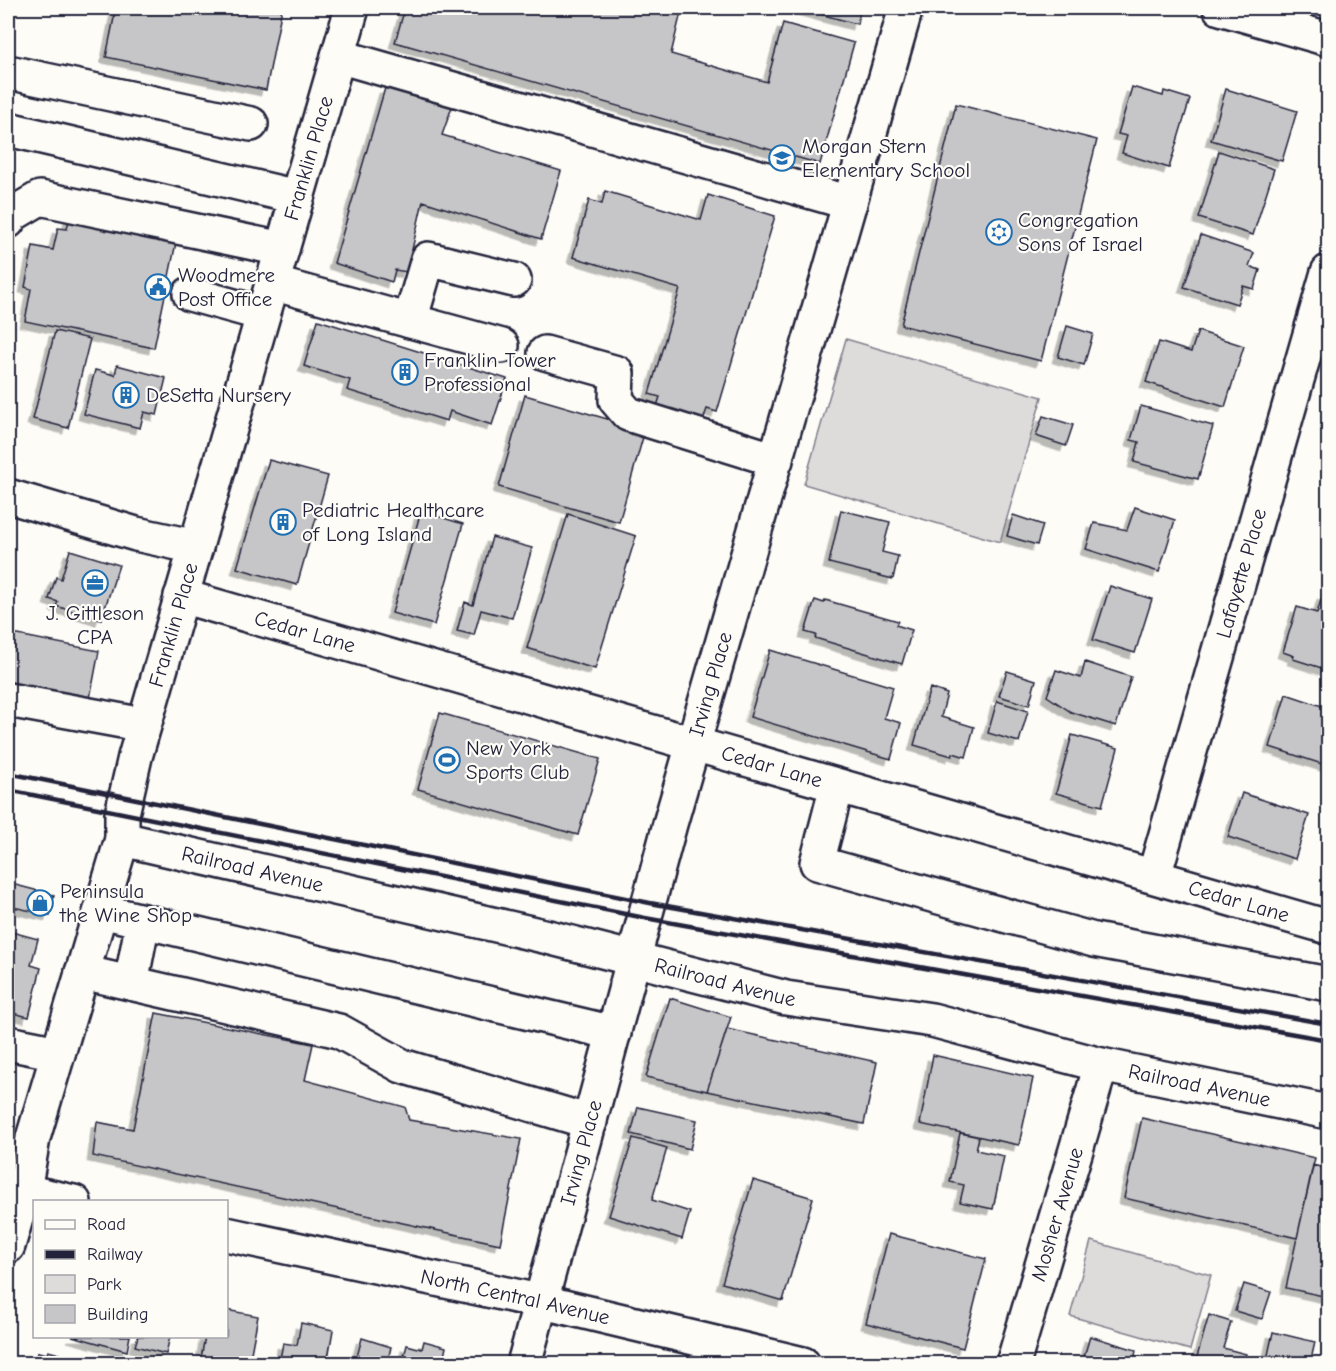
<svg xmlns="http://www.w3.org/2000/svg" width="1336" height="1371" viewBox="0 0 1336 1371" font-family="'Comic Neue',sans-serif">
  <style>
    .green { fill: #dddcdb; stroke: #807f8b; stroke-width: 1.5 }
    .building { fill: #c6c6c8; stroke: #22223b; stroke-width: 1.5; filter: url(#shadow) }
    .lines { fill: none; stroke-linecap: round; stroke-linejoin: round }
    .minor-casing { stroke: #22223b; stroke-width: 38 }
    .minor { stroke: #fdfcf7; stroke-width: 33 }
    .rail { stroke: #22223b; stroke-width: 4.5 }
    .labels { text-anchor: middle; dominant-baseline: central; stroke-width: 4.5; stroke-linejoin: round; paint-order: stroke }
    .poi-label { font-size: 21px; fill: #22223b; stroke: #fdfcf7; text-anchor: start }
    .street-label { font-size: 21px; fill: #22223b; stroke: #fdfcf7 }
  </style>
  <defs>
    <filter id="shadow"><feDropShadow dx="-5.5" dy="5.5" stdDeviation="0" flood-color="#0004"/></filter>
  </defs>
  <rect width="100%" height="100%" fill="#fdfcf7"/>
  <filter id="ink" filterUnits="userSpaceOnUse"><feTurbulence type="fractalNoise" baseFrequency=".0167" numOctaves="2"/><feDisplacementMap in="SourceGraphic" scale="12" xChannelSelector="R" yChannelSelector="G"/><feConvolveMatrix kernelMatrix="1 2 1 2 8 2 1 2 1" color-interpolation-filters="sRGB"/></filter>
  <g filter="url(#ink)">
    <path class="green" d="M846,339L1042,397L1000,542L804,484Z
      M1091,1241L1211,1275L1190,1350L1070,1316Z"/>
    <path class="building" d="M116,8H282L266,90L106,57Z
      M405,8H682L671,54L767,82L783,23L854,43L820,164L395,42Z
      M798,8H861L857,24Z
      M1132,87L1163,96L1164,91L1190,99L1169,168L1122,153L1127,136L1118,134Z
      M385,88L452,107L442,135L561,171L541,239L423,201L407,272L395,270L392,282L334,263Z
      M1226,89L1297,111L1282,161L1211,140Z
      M956,104L1097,140L1041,361L901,325Z
      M1219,151L1274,169L1253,235L1199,218Z
      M605,191L701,220L708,195L775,216L717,412L707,409L702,423L656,409L660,397L649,394L680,289L573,257L589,200L602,204Z
      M71,211L178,233L154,348L25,321L31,289L25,287L33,246L53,250L58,228L67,229Z
      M1201,235L1254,253L1249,266L1260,270L1254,289L1243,286L1237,304L1184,287Z
      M318,320L507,379L492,425L450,411L447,421L347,390L350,380L304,366Z
      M1067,326L1093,334L1084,365L1058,357Z
      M55,331L90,339L68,428L33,419Z
      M1198,331L1244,346L1225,407L1146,382L1159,342L1191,352Z
      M117,365L166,378L157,415L144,412L140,428L84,414L95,370L115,375Z
      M525,395L645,430L619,522L499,487Z
      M1141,406L1213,426L1198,479L1134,462L1139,442L1131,440Z
      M1043,416L1073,425L1066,446L1036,436Z
      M269,460L328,476L297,585L237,568Z
      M1135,507L1175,520L1159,572L1086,549L1094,523L1127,530Z
      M841,510L890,522L882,552L898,556L893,579L829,563Z
      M421,511L463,524L434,625L392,613Z
      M568,514L636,536L595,669L527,648Z
      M1013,515L1043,525L1037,545L1007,536Z
      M492,537L532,548L512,618L481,610L474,635L457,631L465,602L473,605Z
      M70,550L119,565L101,620L56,606L58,602L49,599L56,577L61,579Z
      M1110,586L1152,599L1135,653L1093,640Z
      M1323,594L1328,596V670L1293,659L1294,656L1283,652L1297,607L1317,613Z
      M815,600L824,603L825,600L898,621L896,625L912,630L902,664L815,638L816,635L805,632Z
      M8,633L99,651L90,698L8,682Z
      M770,650L893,687L884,718L901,723L891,759L750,717Z
      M1085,662L1131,677L1116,726L1071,712L1047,696L1056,670L1081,678Z
      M1007,671L1036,680L1029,705L999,696Z
      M930,688L947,694L941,717L974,727L966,757L953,753L952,756L914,745Z
      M1286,694L1328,708L1323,731L1328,732L1326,747L1328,748V766L1270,747Z
      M997,701L1028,711L1019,742L988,733Z
      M440,713L600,759L578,835L418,789Z
      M1072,735L1118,748L1102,806L1056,793Z
      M1242,793L1309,815L1295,859L1228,837Z
      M8,883L54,895L50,915L8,906Z
      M8,931L38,939L31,965L41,968L29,1017L8,1012Z
      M670,998L731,1017L707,1091L646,1077Z
      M156,1013L313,1044L305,1080L405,1107L409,1120L521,1139L500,1244L93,1156L97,1122L133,1129Z
      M727,1029L877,1062L864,1124L707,1091Z
      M933,1055L1033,1078L1019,1145L920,1124Z
      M638,1107L697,1120L690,1149L631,1134Z
      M1142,1118L1315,1158L1297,1238L1124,1198Z
      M960,1133L979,1137L976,1150L1004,1156L993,1209L960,1202L964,1185L950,1182Z
      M633,1138L667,1148L652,1200L690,1212L682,1239L609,1216Z
      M1313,1165L1328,1169V1297L1286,1288Z
      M753,1180L813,1198L783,1301L722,1283Z
      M889,1234L986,1259L963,1348L866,1323Z
      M1244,1284L1271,1292L1262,1319L1235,1311Z
      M226,1310L258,1316L249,1364H200L205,1336H226Z
      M1209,1315L1231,1322L1223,1348L1246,1354L1243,1364H1195Z
      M301,1323L333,1330L327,1364H279L283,1343L297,1345Z
      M1273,1332L1315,1342L1310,1364H1266Z
      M72,1336H130L127,1351Z
      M138,1336H170L166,1354L135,1346Z
      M1090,1336L1136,1350L1135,1356L1153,1361V1364H1082Z
      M362,1338L391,1347L387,1364H355Z
      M424,1341L446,1347L444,1356L471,1364H402L407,1345L422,1349Z
      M48,1351L89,1362L88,1364H35L38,1352L47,1354Z"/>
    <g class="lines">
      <g class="minor-casing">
        <g id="minor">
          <path d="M1220,8L1328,39"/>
          <path d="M338,56L850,203"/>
          <path d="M8,72L251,124"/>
          <path d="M8,129L297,197"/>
          <path d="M8,221V217L40,198L282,249"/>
          <path d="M272,283L502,346"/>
          <path d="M190,294L263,314"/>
          <path d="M410,321L428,259L514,280"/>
          <path d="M545,353L617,373L616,400L628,414L776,460"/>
          <path d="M8,496L136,534L196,547"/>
          <path id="s1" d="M181,596L1328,927"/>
          <path d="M8,700L144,725"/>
          <path d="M837,786L817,863L1094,940L1328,984"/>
          <path id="s2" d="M122,839L548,937L786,998L932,1020L1101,1065L1328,1112"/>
          <path id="s3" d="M1154,876L1328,272"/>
          <path d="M101,911L614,1033"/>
          <path d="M82,972L339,1031L402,1066L590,1122"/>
          <path d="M131,983L143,921"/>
          <path d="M8,1043L58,1053"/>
          <path d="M24,1191L74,1202"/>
          <path id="s4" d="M226,1234L543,1302L803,1364"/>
          <path id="s5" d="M8,1246L24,1191L33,1138L122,839V814L135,757L352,8"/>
          <path id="s6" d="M524,1364L670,824L906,8"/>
          <path id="s7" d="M1013,1364L1101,1065"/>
        </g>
      </g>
      <use href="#minor" class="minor"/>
      <path class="rail" d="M8,773L650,903L1328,1024
        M8,790L645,918L1328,1040"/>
    </g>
  </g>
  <defs>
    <g id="school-ring" transform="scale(1.35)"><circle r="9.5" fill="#fdfcf7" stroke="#1f6fb2" stroke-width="1.5"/><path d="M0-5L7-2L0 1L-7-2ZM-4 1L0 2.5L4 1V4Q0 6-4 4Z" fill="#1f6fb2"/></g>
    <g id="synagogue-ring" transform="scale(1.35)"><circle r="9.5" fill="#fdfcf7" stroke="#1f6fb2" stroke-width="1.5"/><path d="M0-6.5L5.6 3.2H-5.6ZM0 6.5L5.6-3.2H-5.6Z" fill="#1f6fb2"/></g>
    <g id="civic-ring" transform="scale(1.35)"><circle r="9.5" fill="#fdfcf7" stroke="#1f6fb2" stroke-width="1.5"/><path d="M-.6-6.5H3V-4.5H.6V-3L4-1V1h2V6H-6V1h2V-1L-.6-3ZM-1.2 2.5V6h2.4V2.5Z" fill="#1f6fb2"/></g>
    <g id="building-ring" transform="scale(1.35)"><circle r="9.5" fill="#fdfcf7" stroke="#1f6fb2" stroke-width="1.5"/><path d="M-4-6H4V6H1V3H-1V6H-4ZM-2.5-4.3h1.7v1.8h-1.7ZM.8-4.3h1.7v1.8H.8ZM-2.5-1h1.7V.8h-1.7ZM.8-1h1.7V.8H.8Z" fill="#1f6fb2"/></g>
    <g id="office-ring" transform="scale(1.35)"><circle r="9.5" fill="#fdfcf7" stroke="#1f6fb2" stroke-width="1.5"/><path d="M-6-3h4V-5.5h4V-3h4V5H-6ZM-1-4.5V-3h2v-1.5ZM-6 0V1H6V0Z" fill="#1f6fb2"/></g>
    <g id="stadium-ring" transform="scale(1.35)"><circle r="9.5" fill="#fdfcf7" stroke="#1f6fb2" stroke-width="1.5"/><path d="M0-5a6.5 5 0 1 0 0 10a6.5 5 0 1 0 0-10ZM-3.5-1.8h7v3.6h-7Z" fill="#1f6fb2"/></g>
    <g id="shop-ring" transform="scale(1.35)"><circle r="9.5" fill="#fdfcf7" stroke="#1f6fb2" stroke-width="1.5"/><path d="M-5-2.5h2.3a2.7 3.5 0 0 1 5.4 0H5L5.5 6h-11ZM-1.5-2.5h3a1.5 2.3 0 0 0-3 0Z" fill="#1f6fb2"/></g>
  </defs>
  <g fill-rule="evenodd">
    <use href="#school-ring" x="782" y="158"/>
    <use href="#synagogue-ring" x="999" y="232"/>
    <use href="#civic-ring" x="158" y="287"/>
    <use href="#building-ring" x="405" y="372"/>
    <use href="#building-ring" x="126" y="395"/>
    <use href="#building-ring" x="283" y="522"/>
    <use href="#office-ring" x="95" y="583"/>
    <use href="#stadium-ring" x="447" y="760"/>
    <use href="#shop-ring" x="40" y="903"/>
  </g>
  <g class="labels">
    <g class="poi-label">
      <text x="802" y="146">Morgan Stern<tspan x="802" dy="24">Elementary School</tspan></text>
      <text x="1018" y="220">Congregation<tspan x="1018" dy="24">Sons of Israel</tspan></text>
      <text x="178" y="275">Woodmere<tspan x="178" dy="24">Post Office</tspan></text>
      <text x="424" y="360">Franklin Tower<tspan x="424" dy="24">Professional</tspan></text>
      <text x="146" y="395">DeSetta Nursery</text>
      <text x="302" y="510">Pediatric Healthcare<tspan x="302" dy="24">of Long Island</tspan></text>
      <text x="95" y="613" text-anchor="middle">J. Gittleson<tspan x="95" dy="24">CPA</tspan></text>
      <text x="466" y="748">New York<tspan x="466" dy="24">Sports Club</tspan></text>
      <text x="60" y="891">Peninsula<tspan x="60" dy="24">the Wine Shop</tspan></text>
    </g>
    <g class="street-label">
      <text stroke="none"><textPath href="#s5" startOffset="1130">Franklin Place</textPath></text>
      <text stroke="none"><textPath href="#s3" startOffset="315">Lafayette Place</textPath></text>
      <text stroke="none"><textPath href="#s5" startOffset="644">Franklin Place</textPath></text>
      <text stroke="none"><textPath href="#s1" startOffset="129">Cedar Lane</textPath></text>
      <text stroke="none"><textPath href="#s6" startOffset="705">Irving Place</textPath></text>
      <text stroke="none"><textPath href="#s1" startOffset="615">Cedar Lane</textPath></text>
      <text stroke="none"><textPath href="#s2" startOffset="134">Railroad Avenue</textPath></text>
      <text stroke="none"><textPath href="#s1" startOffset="1101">Cedar Lane</textPath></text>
      <text stroke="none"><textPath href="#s2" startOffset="620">Railroad Avenue</textPath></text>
      <text stroke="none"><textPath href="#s2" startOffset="1106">Railroad Avenue</textPath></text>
      <text stroke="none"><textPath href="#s6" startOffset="219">Irving Place</textPath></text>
      <text stroke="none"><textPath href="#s7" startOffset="156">Mosher Avenue</textPath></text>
      <text stroke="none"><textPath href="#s4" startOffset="296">North Central Avenue</textPath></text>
    </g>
  </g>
  <rect width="1336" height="1371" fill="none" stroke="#fdfcf7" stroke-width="30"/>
  <rect x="15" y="15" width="1306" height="1341" fill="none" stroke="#22223b" stroke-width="2" filter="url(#ink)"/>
  <rect x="33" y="1200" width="195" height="138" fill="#fdfcf7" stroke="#a5a5ac" stroke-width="1.5"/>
  <rect x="45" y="1220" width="30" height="9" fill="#fdfcf7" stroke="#a5a5ac" stroke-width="1.5"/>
  <text x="87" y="1230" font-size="18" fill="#22223b">Road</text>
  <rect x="45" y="1250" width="30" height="9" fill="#22223b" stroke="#a5a5ac" stroke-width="1.5"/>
  <text x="87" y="1260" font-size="18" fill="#22223b">Railway</text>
  <rect x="45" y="1275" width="30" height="18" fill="#dddcdb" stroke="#a5a5ac" stroke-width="1.5"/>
  <text x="87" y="1290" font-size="18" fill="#22223b">Park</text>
  <rect x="45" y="1305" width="30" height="18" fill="#c6c6c8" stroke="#a5a5ac" stroke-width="1.5"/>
  <text x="87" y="1320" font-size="18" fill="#22223b">Building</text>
</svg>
